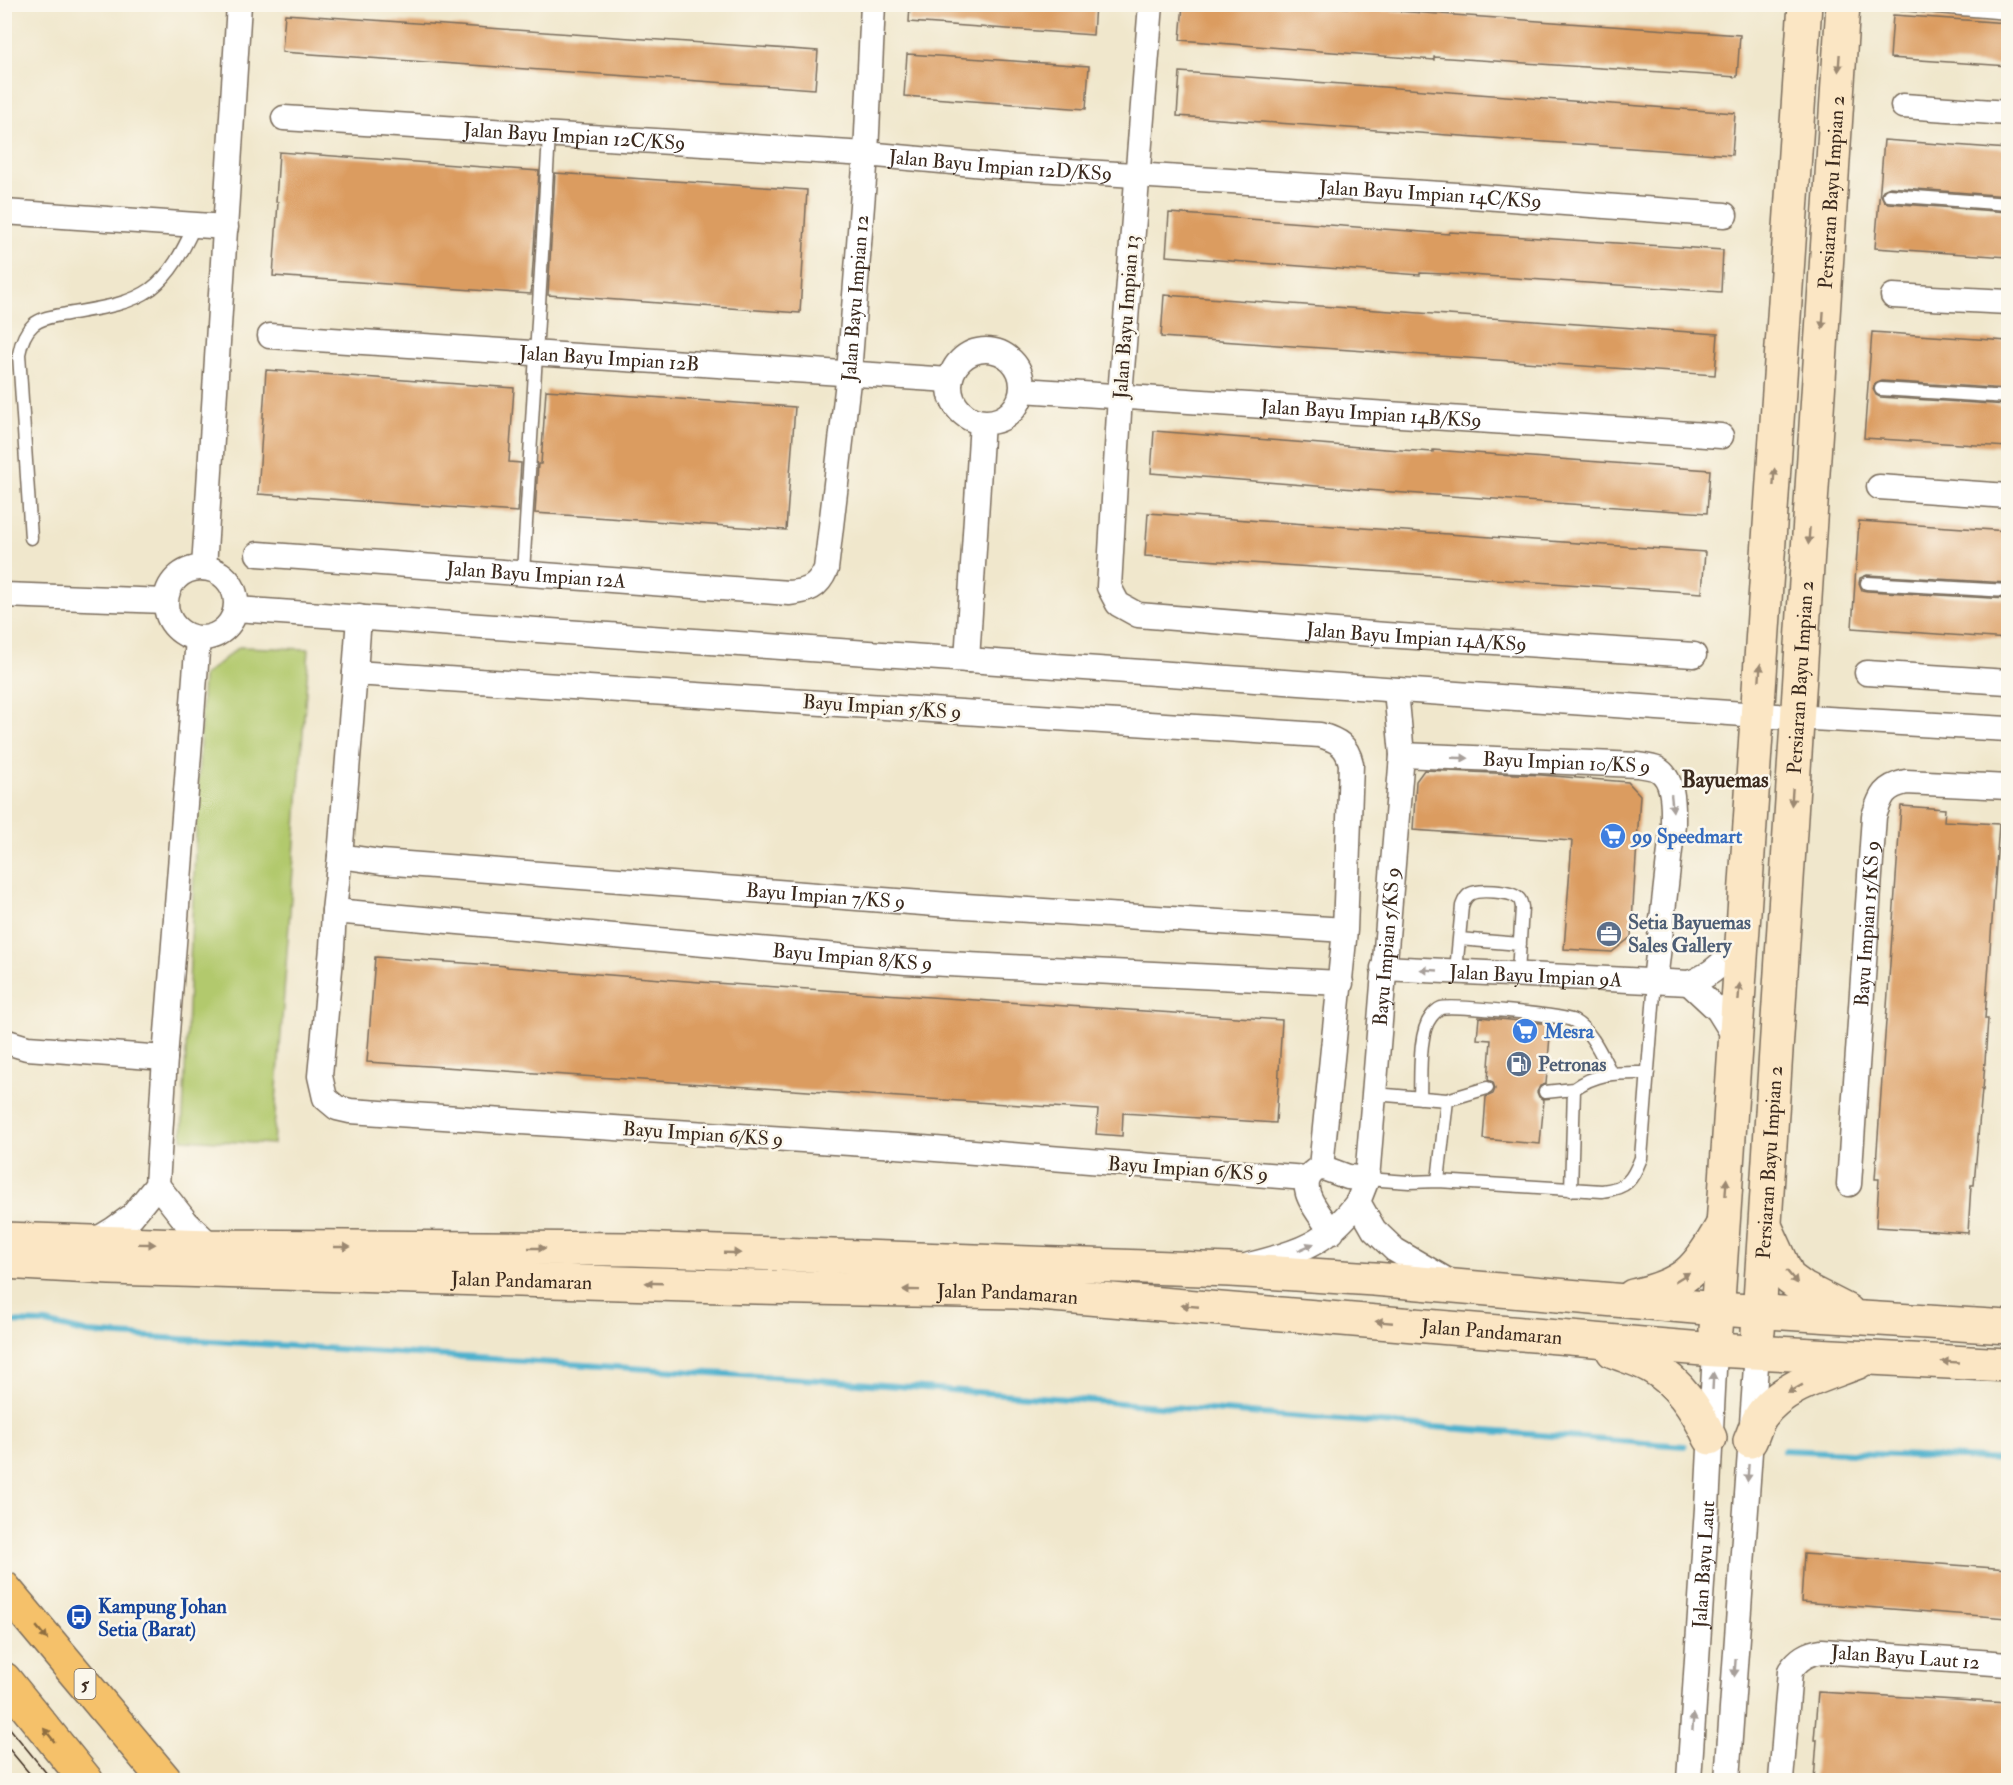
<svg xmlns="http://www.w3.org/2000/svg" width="2013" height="1785" viewBox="0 0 2013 1785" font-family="'IM FELL Double Pica',serif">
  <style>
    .green { fill: #b2c96d; stroke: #767a46; stroke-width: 1.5 }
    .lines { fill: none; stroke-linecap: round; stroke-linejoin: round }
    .stream { stroke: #4eb1cd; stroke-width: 6 }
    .building { fill: #db9c60 }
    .lane-casing { stroke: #7a6c5b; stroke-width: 15 }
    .street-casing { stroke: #7a6c5b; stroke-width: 27 }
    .secondary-casing { stroke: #7a6c5b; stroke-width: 36 }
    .highway-casing { stroke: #7a6c5b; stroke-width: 36 }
    .lane { stroke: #fff; stroke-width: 12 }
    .street { stroke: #fff; stroke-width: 24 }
    .secondary { stroke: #fbe6c4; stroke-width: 33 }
    .highway { stroke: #f5c16b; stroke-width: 33 }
    .tram { stroke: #3b2a1e; stroke-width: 1.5 }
    .oneway { fill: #9b8871 }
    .oneway2 { fill: #a79f9a }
    .oneway3 { fill: #8f6e41 }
    .labels { text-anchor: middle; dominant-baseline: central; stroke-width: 5; stroke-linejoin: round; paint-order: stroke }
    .shield { fill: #fbf7ec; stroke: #75685c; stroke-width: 1.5 }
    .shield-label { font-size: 18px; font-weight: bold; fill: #3b2a1e }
    .street-label { font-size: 20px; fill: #3b2a1e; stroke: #fbf7ec }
    .shop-label { font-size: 20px; font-weight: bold; fill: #366cbe; stroke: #fbf7ec; text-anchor: start }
    .service-label { font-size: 20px; font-weight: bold; fill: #4e5e75; stroke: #fbf7ec; text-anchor: start }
    .transit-label { font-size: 20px; font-weight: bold; fill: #164399; stroke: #fbf7ec; text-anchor: start }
    .quarter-label { font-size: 22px; font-weight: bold; fill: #3b2a1e; stroke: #fbf7ec }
  </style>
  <rect width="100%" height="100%" fill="#fbf7ec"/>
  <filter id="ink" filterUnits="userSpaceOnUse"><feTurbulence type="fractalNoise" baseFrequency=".0167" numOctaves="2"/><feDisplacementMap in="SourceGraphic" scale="12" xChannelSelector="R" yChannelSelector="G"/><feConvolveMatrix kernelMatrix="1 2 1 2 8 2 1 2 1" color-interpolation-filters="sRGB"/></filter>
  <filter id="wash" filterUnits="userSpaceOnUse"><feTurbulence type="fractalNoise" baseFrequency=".008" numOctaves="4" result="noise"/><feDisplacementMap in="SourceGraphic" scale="24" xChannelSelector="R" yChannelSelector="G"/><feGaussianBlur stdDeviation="1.35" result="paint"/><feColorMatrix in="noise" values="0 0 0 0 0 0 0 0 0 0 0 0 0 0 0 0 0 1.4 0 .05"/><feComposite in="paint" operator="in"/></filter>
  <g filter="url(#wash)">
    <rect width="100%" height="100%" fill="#f0e7cc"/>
    <path class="green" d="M239,647L309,649L273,1144L182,1139L203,676Z"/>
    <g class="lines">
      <path class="stream" d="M4,1322L46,1323L88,1333L818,1380L1684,1446
        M1784,1450L2008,1460"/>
    </g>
    <g id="blocks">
      <path class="building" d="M910,4H1095L1093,35L909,22Z
        M1183,4H1294L1740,35L1737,77L1434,57V60L1180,40Z
        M285,14L818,51L815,89L282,52Z
        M1893,15L2008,23V66L1890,58Z
        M907,54L1089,66L1086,109L904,96Z
        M1180,72L1735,113L1732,155L1177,116Z
        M1884,140L2008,149V196L1890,187L1883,190L1881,195L1884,201L1888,203L2008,212V257L1875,248Z
        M279,152L539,171L531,294L273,276L278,202H276Z
        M555,173L807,190L800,313L548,295Z
        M1169,213L1449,234L1450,232L1723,250L1721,292L1470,275L1420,273V275L1166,256Z
        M1164,295L1718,334L1715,375L1161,337Z
        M1872,332L2008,341V389L1882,381L1875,384L1873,389L1876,395L1880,397L2008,405V447L1864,438Z
        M266,370L514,388L509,462L521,463L518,512L258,494Z
        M546,390L795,407L786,530L535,513L538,464H541Z
        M1154,431L1385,449L1433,452V450L1710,470L1707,513L1405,493L1151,473Z
        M1148,513L1705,552L1702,593L1145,556Z
        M1859,521L2008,531V583L1867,575L1860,578L1859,583L1862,590L1867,591L2008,599V639L1852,628Z
        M1424,770L1541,775L1628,782L1640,795L1631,937L1612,952L1564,949L1572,841L1413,830L1416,781Z
        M1901,806L1945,809L1944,821L1999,824L1985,1019H1988L1983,1090L1982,1089L1974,1185H1971L1968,1233L1876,1227L1879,1179H1875Z
        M375,957L507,966V967L700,982L1282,1020L1276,1123L1123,1113L1122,1136L1096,1134L1098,1110L367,1062Z
        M1479,1017L1551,1024L1546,1084L1540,1086L1537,1092L1539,1097L1544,1100L1540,1144L1483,1139L1486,1097L1493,1094L1495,1089L1493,1082L1488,1080L1491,1040L1477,1039Z
        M1804,1554L2008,1569V1618L1801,1602Z
        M1818,1692L2008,1703L2005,1780H1814L1817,1740H1814Z"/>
    </g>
  </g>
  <g filter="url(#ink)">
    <use href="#blocks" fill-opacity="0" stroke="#7a6c5b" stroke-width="1.5"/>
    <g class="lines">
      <g class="lane-casing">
        <path id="lane" d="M1903,4L2008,13
          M1889,195L2008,204
          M1881,389L2008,397
          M31,538L19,354C21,343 24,333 33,325C42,317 56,316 67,314C95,309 127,306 151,289C173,272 183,250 195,225
          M523,573L549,136
          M1867,583L2008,591
          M1459,939L1520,944
          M1456,971L1462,906C1464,901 1465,897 1470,894C1478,889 1511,891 1518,898C1521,900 1521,903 1522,907L1518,974
          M1545,1092L1574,1089
          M1374,1094L1447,1100L1487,1088
          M1420,1098C1421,1077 1418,1033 1431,1017C1433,1014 1438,1009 1441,1008C1453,1005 1563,1015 1574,1021C1592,1031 1602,1056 1611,1073
          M1367,1179L1409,1182L1438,1181L1602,1191C1627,1188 1632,1181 1641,1158L1655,981
          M1438,1181L1447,1100
          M1571,1190L1574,1089C1599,1071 1619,1073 1648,1073"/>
      </g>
      <g class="street-casing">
        <g id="street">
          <path id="s1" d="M1151,4L1120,395L1109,587L1118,604L1138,615L1385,635L1694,655"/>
          <path d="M1903,106L2008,113"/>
          <path id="s2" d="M284,118L866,154L1006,167L1457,195L1725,215"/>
          <path d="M4,212L226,227"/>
          <path d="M1893,296L2008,302"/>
          <path id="s3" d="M270,336L950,380"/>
          <circle cx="986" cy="386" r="36"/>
          <path id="s4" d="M1022,390L1721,436"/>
          <path d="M1879,487L2008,496"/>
          <path id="s5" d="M258,554L789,593C808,591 818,588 826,569L849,373L866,154L873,4"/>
          <circle cx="201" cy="603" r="35"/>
          <path d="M204,568L239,4"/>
          <path d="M4,595L165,601"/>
          <path d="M236,609L1758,715L2008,729"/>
          <path d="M967,660L982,422"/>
          <path d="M355,673L359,617"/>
          <path d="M1867,673L2008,682"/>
          <path id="s6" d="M1402,755L1638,765C1644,766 1652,767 1657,769C1675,779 1673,807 1673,824L1655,981"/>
          <path d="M334,911L340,856"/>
          <path id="s7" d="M1383,968L1689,983"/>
          <path d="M1736,1039L1718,1010L1689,983C1714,975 1727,959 1742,939"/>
          <path d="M4,1041L27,1048L165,1058"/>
          <path d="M1321,1167L1348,1177L1367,1179"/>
          <path id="s8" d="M1306,1178L897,1146L350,1111L337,1108L325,1098L320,1076L332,948L334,911L906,962L1341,983"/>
          <path id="s9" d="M1849,1184L1874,816C1881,795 1884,787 1906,782L2008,787"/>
          <path d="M157,1185L187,1223L211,1246"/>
          <path id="s10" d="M1358,1202L1367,1179L1402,755L1396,690"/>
          <path id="s11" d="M1332,1232C1319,1213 1289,1182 1321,1167L1345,930L1351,764C1347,745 1337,740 1320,735L355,673L340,856L381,862L949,905L1345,930"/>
          <path d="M91,1243L114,1229L132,1216L157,1185L165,1058L198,639"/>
          <path d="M1249,1265C1298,1253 1327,1244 1358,1202L1374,1230L1395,1250L1450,1282"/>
          <path id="s12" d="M1689,1780L1707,1508L1715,1350"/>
          <path d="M1727,1780L1757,1352"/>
          <path id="s13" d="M1781,1780L1790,1671C1798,1659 1807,1653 1822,1651L2008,1664"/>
        </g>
      </g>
      <g class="secondary-casing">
        <g id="secondary">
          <path d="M1767,1230L1789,1278L1804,1289L1847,1311"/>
          <path d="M4,1239L211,1246L633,1249L1230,1270L1374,1279L1717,1309L2008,1327"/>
          <path id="s14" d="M4,1262L110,1268L756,1287L1016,1292L1715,1350L2008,1365"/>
          <path d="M1633,1296C1684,1285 1697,1271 1722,1226"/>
          <path d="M1716,1330L1805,4"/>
          <path id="s15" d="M1758,1332L1843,4"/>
          <path d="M1613,1351C1625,1356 1640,1360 1652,1367C1680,1383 1697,1410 1710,1438"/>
          <path d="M1750,1441C1754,1433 1756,1423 1761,1416C1782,1385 1826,1375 1858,1362"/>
        </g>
      </g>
      <g class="highway-casing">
        <path id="highway" d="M4,1588L165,1780
          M4,1679L86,1780"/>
      </g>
      <use href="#lane" class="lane"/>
      <use href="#street" class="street"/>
      <use href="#secondary" class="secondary"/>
      <use href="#highway" class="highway"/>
      <path class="tram" d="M4,1721L52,1780
        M4,1743L35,1780"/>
    </g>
    <defs><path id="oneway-solid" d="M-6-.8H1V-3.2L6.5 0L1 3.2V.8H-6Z" transform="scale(1.5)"/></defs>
    <g class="oneway">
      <use href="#oneway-solid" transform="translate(1839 63) rotate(94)"/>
      <use href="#oneway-solid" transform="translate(1823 320) rotate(94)"/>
      <use href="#oneway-solid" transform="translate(1774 477) rotate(-86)"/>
      <use href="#oneway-solid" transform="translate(1809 536) rotate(94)"/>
      <use href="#oneway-solid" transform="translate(1760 672) rotate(-86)"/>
      <use href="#oneway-solid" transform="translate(1792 797) rotate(94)"/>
      <use href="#oneway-solid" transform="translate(1739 992) rotate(-86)"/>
      <use href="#oneway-solid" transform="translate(1726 1187) rotate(-86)"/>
      <use href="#oneway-solid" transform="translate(147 1244) rotate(1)"/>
      <use href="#oneway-solid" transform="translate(342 1247)"/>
      <use href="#oneway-solid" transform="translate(537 1248)"/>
      <use href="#oneway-solid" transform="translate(732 1253) rotate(2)"/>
      <use href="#oneway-solid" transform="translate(1682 1277) rotate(-32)"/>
      <use href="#oneway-solid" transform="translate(1792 1277) rotate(50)"/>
      <use href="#oneway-solid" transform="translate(654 1283) rotate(-178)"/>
      <use href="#oneway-solid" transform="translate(911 1290) rotate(-179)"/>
      <use href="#oneway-solid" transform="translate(1190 1306) rotate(-175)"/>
      <use href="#oneway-solid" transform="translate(1384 1322) rotate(-175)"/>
      <use href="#oneway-solid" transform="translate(1950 1362) rotate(-177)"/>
      <use href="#oneway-solid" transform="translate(1795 1389) rotate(151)"/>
    </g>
    <g class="oneway2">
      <use href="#oneway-solid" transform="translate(1460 758) rotate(2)"/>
      <use href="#oneway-solid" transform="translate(1672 803) rotate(84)"/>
      <use href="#oneway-solid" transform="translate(1429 970) rotate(-177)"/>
      <use href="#oneway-solid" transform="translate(1306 1247) rotate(-24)"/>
      <use href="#oneway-solid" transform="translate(1713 1381) rotate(-87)"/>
      <use href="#oneway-solid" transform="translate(1748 1473) rotate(94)"/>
      <use href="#oneway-solid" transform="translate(1735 1668) rotate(94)"/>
      <use href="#oneway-solid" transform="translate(1693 1722) rotate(-86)"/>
    </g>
    <g class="oneway3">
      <use href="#oneway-solid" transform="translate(42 1633) rotate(50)"/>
      <use href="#oneway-solid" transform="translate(49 1735) rotate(-129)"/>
    </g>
  </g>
  <defs>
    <g id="supermarket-disc" transform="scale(1.35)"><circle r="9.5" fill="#3f7fe0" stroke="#fbf7ec"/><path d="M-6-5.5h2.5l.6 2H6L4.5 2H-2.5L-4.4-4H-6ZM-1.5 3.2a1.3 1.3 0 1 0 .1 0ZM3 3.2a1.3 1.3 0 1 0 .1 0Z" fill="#fff"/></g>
    <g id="office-disc" transform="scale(1.35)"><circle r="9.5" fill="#5c6f8a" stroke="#fbf7ec"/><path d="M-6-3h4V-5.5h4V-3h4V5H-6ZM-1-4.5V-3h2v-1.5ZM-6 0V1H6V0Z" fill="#fff"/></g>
    <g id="fuel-disc" transform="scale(1.35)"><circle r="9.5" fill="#5c6f8a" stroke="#fbf7ec"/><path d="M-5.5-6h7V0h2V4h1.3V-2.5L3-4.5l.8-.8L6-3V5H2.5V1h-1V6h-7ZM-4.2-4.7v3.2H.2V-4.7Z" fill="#fff"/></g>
    <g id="bus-disc" transform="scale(1.35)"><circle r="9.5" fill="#1a4fb4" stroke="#fbf7ec"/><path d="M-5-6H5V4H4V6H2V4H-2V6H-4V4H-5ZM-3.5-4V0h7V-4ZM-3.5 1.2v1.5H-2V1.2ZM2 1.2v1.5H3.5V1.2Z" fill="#fff"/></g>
  </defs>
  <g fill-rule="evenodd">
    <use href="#supermarket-disc" x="1613" y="836"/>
    <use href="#office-disc" x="1609" y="934"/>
    <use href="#supermarket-disc" x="1525" y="1031"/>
    <use href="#fuel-disc" x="1519" y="1064"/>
    <use href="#bus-disc" x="79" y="1617"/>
  </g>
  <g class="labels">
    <rect class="shield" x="74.5" y="1669" width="21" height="30" rx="4.5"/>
    <g class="shield-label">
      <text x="85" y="1684">5</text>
    </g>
    <g class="street-label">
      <text stroke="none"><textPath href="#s2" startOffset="291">Jalan Bayu Impian 12C/KS9</textPath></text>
      <text stroke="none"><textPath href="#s2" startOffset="718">Jalan Bayu Impian 12D/KS9</textPath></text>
      <text stroke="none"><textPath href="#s15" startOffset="1142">Persiaran Bayu Impian 2</textPath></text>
      <text stroke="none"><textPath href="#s2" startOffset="1149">Jalan Bayu Impian 14C/KS9</textPath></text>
      <text stroke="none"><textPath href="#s5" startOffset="852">Jalan Bayu Impian 12</textPath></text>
      <text transform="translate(1126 317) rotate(-86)">Jalan Bayu Impian 13</text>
      <text stroke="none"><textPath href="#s3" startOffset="340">Jalan Bayu Impian 12B</textPath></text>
      <text stroke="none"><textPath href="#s4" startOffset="350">Jalan Bayu Impian 14B/KS9</textPath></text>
      <text stroke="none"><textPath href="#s5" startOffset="279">Jalan Bayu Impian 12A</textPath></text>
      <text stroke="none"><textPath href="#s1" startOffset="906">Jalan Bayu Impian 14A/KS9</textPath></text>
      <text stroke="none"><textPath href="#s15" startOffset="656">Persiaran Bayu Impian 2</textPath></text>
      <text transform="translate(882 707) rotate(4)">Bayu Impian 5/KS 9</text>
      <text stroke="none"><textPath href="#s6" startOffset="165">Bayu Impian 10/KS 9</textPath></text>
      <text stroke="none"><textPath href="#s11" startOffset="2166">Bayu Impian 7/KS 9</textPath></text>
      <text stroke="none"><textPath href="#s9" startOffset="261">Bayu Impian 15/KS 9</textPath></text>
      <text stroke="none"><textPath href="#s10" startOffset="258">Bayu Impian 5/KS 9</textPath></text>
      <text stroke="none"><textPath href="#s8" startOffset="1696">Bayu Impian 8/KS 9</textPath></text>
      <text stroke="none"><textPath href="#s7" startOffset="153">Jalan Bayu Impian 9A</textPath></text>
      <text transform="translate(703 1134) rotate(4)">Bayu Impian 6/KS 9</text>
      <text stroke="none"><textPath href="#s15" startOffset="170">Persiaran Bayu Impian 2</textPath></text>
      <text transform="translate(1188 1169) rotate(4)">Bayu Impian 6/KS 9</text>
      <text stroke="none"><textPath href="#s14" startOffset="518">Jalan Pandamaran</textPath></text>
      <text stroke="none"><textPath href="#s14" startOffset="1004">Jalan Pandamaran</textPath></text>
      <text stroke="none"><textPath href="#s14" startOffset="1490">Jalan Pandamaran</textPath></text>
      <text stroke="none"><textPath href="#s12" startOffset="216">Jalan Bayu Laut</textPath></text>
      <text stroke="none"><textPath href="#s13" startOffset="232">Jalan Bayu Laut 12</textPath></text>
    </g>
    <g class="shop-label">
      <text x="1632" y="836">99 Speedmart</text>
      <text x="1544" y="1031">Mesra</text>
    </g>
    <g class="service-label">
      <text x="1628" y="922">Setia Bayuemas<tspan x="1628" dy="23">Sales Gallery</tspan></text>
      <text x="1538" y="1064">Petronas</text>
    </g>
    <g class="transit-label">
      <text x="98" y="1606">Kampung Johan<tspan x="98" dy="23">Setia (Barat)</tspan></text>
    </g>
    <g class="quarter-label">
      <text x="1725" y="780">Bayuemas</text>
    </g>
  </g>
  <rect width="2013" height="1785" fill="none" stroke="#fbf7ec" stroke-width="24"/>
</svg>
